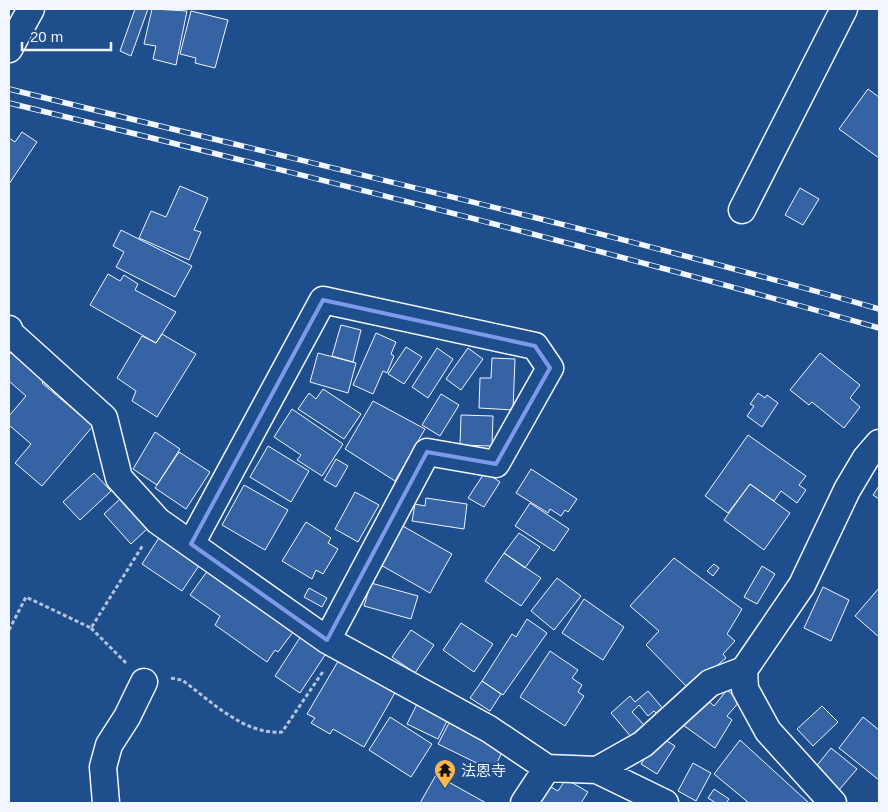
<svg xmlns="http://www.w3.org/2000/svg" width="888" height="812" viewBox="0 0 888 812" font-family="Helvetica,'Noto Sans JP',sans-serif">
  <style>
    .building { fill: #3563a3; stroke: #f2f6ff }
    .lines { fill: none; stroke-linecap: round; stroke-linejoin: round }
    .minor-casing { stroke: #f2f6ff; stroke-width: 29 }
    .path { stroke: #b3c4dc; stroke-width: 3; stroke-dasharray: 4 2.5; stroke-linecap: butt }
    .minor { stroke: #1f4e8c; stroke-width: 26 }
    .rail-casing { stroke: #f2f6ff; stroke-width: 5.5 }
    .rail { stroke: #1f4e8c; stroke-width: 4; stroke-dasharray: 11; stroke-linecap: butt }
    .marked { fill: none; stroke: #7d9aea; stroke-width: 4; stroke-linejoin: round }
    .labels { text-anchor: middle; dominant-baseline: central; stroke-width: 4; stroke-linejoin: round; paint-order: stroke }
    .poi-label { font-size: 15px; fill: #f2f6ff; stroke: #1f4e8c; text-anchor: start }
  </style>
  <rect width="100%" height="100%" fill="#1f4e8c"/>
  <path class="building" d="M135,9H148L131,56L120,51Z
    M152,9L187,11L176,65L153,59L156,46L144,44Z
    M191,11L228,20L215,68L195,63L196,58L180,54Z
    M868,89L879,97V158L839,129Z
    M22,132L37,142L9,184V138L15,142Z
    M180,186L208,198L194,230L201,232L189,260L139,238L151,211L166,217Z
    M800,188L819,199L803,225L785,215Z
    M121,230L192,266L175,297L116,267L124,252L113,246Z
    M108,274L120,281L124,275L138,284L135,290L176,312L156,343L90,305Z
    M341,325L361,330L353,362L332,356Z
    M376,333L396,342L391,354L394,356L387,373L383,371L373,394L353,385Z
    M162,334L196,354L157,417L132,401L136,391L117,378L142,336L156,343Z
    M406,347L422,357L404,384L388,374Z
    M437,348L453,359L428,398L412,387Z
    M468,348L483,359L461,390L446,379Z
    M14,349L47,377L42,383L93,426L42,486L15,463L31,444L9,425V416L26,396L9,381V355Z
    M318,353L356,363L348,393L310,382Z
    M820,353L860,385L850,398L860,407L844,428L812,402L809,405L790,390Z
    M492,358L515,359L513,410L479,408L480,378H491Z
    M323,389L361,414L344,439L298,409L309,393L316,399Z
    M758,393L765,398L767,395L778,403L762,427L747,416L754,406L750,404Z
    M441,394L459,405L440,436L422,425Z
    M373,401L425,429L395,481L345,449Z
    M292,409L343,444L322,476L297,460L301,455L274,437Z
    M461,415L493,416L492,446L460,445Z
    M155,432L180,449L157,485L133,469Z
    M748,435L806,476L799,485L806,490L797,503L781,491L774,501L750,484L728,513L705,496Z
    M268,446L309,471L291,502L250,477Z
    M179,452L210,472L186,509L155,488Z
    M336,459L348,466L336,487L324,480Z
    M531,469L577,499L568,512L565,510L561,516L550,509L548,513L516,493Z
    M485,472L500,482L484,507L468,498Z
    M94,473L111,491L80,520L63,502Z
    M750,484L790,513L764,550L724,520Z
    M244,485L288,510L265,550L222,525Z
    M879,486V499L873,495Z
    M355,492L379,505L358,542L335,529Z
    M121,498L148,528L131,544L104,514Z
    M426,498L467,504L464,529L412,521L415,504L425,506Z
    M530,503L569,529L554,551L515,526Z
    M306,522L331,538L328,543L338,549L323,574L316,570L312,579L282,561Z
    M401,525L452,554L430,593L379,564Z
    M162,533L202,561L182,591L142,564Z
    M519,533L540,547L525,568L504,553Z
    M504,553L541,578L521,606L485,581Z
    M674,558L742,609L727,634L735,641L723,654L726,658L707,674L702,672L688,688L646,645L659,631L630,606Z
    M714,564L719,568L713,576L707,571Z
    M211,566L296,628L278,652L275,650L267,662L215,625L220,616L190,595Z
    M762,566L775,574L757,604L744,597Z
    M557,578L581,596L554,630L531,611Z
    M371,583L418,596L411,619L364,606Z
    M823,587L849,600L831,641L804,628Z
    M309,588L327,598L322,607L304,597Z
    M879,588V637L855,616Z
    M584,599L624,627L603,660L562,633Z
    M527,619L547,633L503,695L482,681L512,634L516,637Z
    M461,623L493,644L474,672L443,650Z
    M411,630L434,645L415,673L392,657Z
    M301,636L327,652L300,693L275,676Z
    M550,651L578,670L572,678L582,685L578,692L584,696L565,726L520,697Z
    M340,658L396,691L364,747L333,729L330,734L311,723L315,718L307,714Z
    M482,681L501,694L490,711L470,698Z
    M727,690L740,701L727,716L732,720L715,748L683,725L705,698L714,706Z
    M648,691L665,711L659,716L654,711L648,716L639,705L632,712L645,726L632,738L611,713L630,696L635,702Z
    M417,704L448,719L438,739L407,724Z
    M822,706L838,722L813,746L797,729Z
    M390,717L432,744L411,777L369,750Z
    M863,717L879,730V780L839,748Z
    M449,723L503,750L493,771L438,744Z
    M659,736L675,746L657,774L641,764Z
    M740,740L809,803H749L714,774Z
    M831,748L857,769L839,790L814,769Z
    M693,763L711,773L696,801L678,791Z
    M436,775L486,803H420Z
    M566,779L588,792L581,803H540L551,787L558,791Z
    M714,789L729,799L726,803H716L708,798Z"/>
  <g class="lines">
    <g class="minor-casing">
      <path id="minor" d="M9,49L31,9
        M742,210L844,9
        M9,329L11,334L104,418L119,478L158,521L327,640L489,729L547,768L597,770L665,803
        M191,544L323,300L535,346L550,368L496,464L427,452L327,640
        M597,770L643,744L710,683L744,670
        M106,803L103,767L109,745L127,717L144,682
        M524,803L547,768
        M833,803L768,731L745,689L744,670L802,585L847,490L866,458L879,443"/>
    </g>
    <path class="path" d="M91,628L126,663
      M9,630L26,597L91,628L143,545
      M171,678L182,680C211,701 244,735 282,732L324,670"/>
    <use href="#minor" class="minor"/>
    <g class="rail-casing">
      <path id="rail" d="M9,89C299,161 592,227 879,309
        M9,103C300,174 591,246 879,328"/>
    </g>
    <use href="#rail" class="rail"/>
  </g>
  <path class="marked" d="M323,300L535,346L550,368L496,464L427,452L327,640L191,544Z"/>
  <defs>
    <g id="temple-pin" transform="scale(1.125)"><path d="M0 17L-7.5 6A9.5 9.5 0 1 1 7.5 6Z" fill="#ffb74d" stroke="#1f4e8c"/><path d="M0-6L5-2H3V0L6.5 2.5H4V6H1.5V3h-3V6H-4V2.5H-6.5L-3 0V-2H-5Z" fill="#111"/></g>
  </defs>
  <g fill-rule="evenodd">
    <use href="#temple-pin" x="445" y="770"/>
  </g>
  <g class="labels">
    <g class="poi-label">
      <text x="461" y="770">法恩寺</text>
    </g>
  </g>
  <rect width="888" height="812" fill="none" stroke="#f2f6ff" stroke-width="20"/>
  <path d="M22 42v8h89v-8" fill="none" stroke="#f2f6ff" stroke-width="2.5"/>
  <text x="30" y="42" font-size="15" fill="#f2f6ff" stroke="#1f4e8c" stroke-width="4" paint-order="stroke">20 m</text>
</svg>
